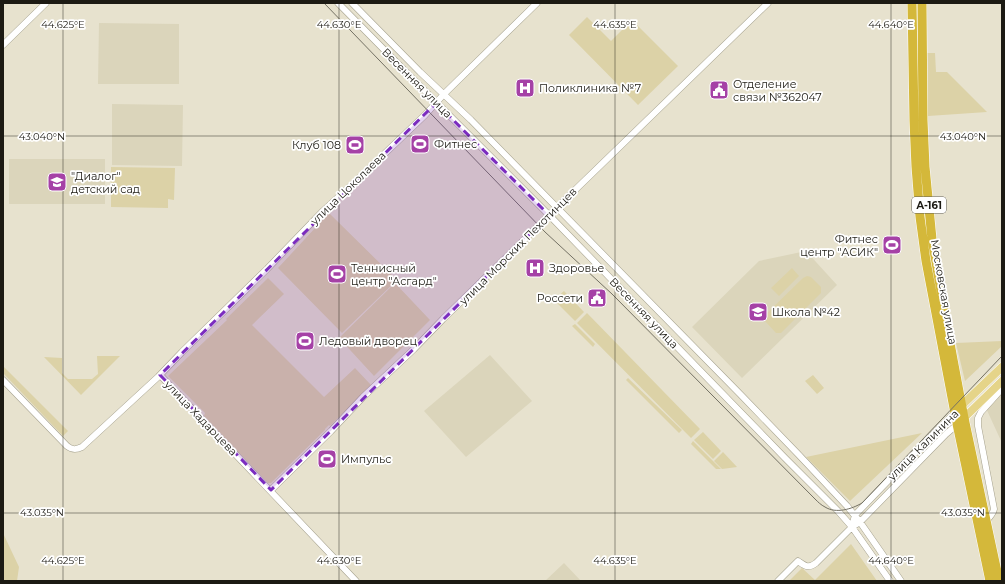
<svg xmlns="http://www.w3.org/2000/svg" width="1005" height="584" viewBox="0 0 1005 584" font-family="Montserrat,sans-serif">
  <style>
    .built { fill: #dbd5bb }
    .green { fill: #dcd2a7 }
    .lines { fill: none; stroke-linecap: round; stroke-linejoin: round }
    .minor-casing { stroke: #a7a390; stroke-width: 7 }
    .major-casing { stroke: #fff; stroke-width: 9 }
    .highway-casing { stroke: #fff; stroke-width: 10 }
    .minor { stroke: #fff; stroke-width: 6 }
    .major { stroke: #e5d489; stroke-width: 8 }
    .highway { stroke: #d4b83a; stroke-width: 9 }
    .tram { stroke: #747164; stroke-width: 1 }
    .marked { fill: #7b2cbf; fill-opacity: 0.2; stroke: #7b2cbf; stroke-width: 3; stroke-dasharray: 8 5; stroke-linejoin: round }
    .ticks { fill: none; stroke: #1c1a13; stroke-width: 1; stroke-opacity: 0.45 }
    .labels { text-anchor: middle; dominant-baseline: central; stroke-width: 3.5; stroke-linejoin: round; paint-order: stroke }
    .shield { fill: #fff; stroke: #605f5a; stroke-width: 1 }
    .shield-label { font-size: 10px; font-weight: bold; fill: #1c1a13 }
    .street-label { font-size: 11px; fill: #1c1a13; stroke: #fff }
    .poi-label { font-size: 11px; fill: #1c1a13; stroke: #fff; text-anchor: start }
    .ticks-label { font-size: 10px; text-anchor: middle; fill: #1c1a13; stroke: #fff; stroke-width: 3.5; stroke-linejoin: round; paint-order: stroke }
  </style>
  <rect width="100%" height="100%" fill="#e7e2ce"/>
  <path class="built" d="M99,23L179,24V84H98Z
    M112,104L183,105L182,166L112,165Z
    M9,159H105V204H9Z
    M806,251L837,285L742,378L692,327L759,261Z
    M490,355L532,401L466,457L424,411Z
    M1002,389V443L985,406Z
    M564,563L581,581H545Z"/>
  <path class="green" d="M587,17L611,41L632,20L678,66L638,105L569,35Z
    M927,53H935L936,72H947L987,112L928,116Z
    M111,167L175,168L174,200L168,199V208L111,207Z
    M329,213L397,280L342,333L278,268Z
    M792,268L799,276L779,296L771,288Z
    M807,276L811,277L821,287V293L781,333H776L764,320V316L803,278Z
    M268,278L284,294L252,325L324,397L355,368L371,385L330,426L329,425L325,429V430L271,483H268L204,416L205,413L168,376L227,320L226,319Z
    M395,283L430,320L374,376L339,338Z
    M564,291L584,312L575,321L554,300Z
    M587,313L700,429L691,438L577,323Z
    M575,324L595,344L593,347L572,326Z
    M1002,341V346L965,381L956,343Z
    M97,356H120L81,395L44,357L62,358V373L68,379H92L98,374Z
    M3,366L68,431L63,436L3,373Z
    M813,375L824,388L817,394L805,381Z
    M628,378L682,430L679,433L626,380Z
    M703,432L721,451L713,459L694,440Z
    M922,433L850,501L806,457Z
    M693,441L721,469H716L691,444Z
    M723,452L737,467L722,469L714,461Z
    M3,533L19,567L17,581H3Z
    M851,544L877,581H789L802,568L815,580Z"/>
  <g class="lines">
    <g class="minor-casing">
      <path id="minor" d="M338,3L414,80L549,215L785,458L838,511L852,527L890,581
        M352,3L420,72L471,120L740,394L798,454L847,506L860,522L901,581
        M3,45L46,3
        M160,375L356,581
        M3,380L67,446C72,450 76,450 82,447L158,377L182,352L267,269L323,211L356,181L425,115L444,94L537,3
        M271,490L331,431L363,397L414,349L443,319L575,190L768,3
        M986,521C990,517 993,514 994,509L978,426V418L981,412L999,392L1000,383
        M852,527L855,515L939,428L957,411
        M778,581L798,561C805,566 808,569 816,563L852,527L860,522L946,434L959,423"/>
    </g>
    <g class="major-casing">
      <path id="major" d="M962,405L1002,367
        M964,418L1002,381"/>
    </g>
    <g class="highway-casing">
      <path id="highway" d="M912,3L914,121L916,167L920,217L926,261L957,424L990,581
        M922,3L923,120L925,167L932,239L949,338L964,418L999,581"/>
    </g>
    <use href="#minor" class="minor"/>
    <use href="#major" class="major"/>
    <use href="#highway" class="highway"/>
    <path class="tram" d="M324,3L545,232L612,294L815,499C818,502 821,505 825,507C836,514 852,509 862,503L1002,356"/>
  </g>
  <path class="marked" d="M436,103L549,215L271,490L160,375Z"/>
  <path class="ticks" d="M63,3V581M339,3V581M615,3V581M891,3V581M3,136H1002M3,513H1002"/>
  <defs>
    <g id="hospital-square" transform="scale(1)"><rect x="-9" y="-9" width="18" height="18" rx="4" fill="#a541a6" stroke="#fff"/><path d="M-5-5h3v3.5h4V-5h3V5h-3V1.5h-4V5h-3Z" fill="#fff"/></g>
    <g id="civic-square" transform="scale(1)"><rect x="-9" y="-9" width="18" height="18" rx="4" fill="#a541a6" stroke="#fff"/><path d="M-.6-6.5H3V-4.5H.6V-3L4-1V1h2V6H-6V1h2V-1L-.6-3ZM-1.2 2.5V6h2.4V2.5Z" fill="#fff"/></g>
    <g id="stadium-square" transform="scale(1)"><rect x="-9" y="-9" width="18" height="18" rx="4" fill="#a541a6" stroke="#fff"/><path d="M0-5a6.5 5 0 1 0 0 10a6.5 5 0 1 0 0-10ZM-3.5-1.8h7v3.6h-7Z" fill="#fff"/></g>
    <g id="school-square" transform="scale(1)"><rect x="-9" y="-9" width="18" height="18" rx="4" fill="#a541a6" stroke="#fff"/><path d="M0-5L7-2L0 1L-7-2ZM-4 1L0 2.5L4 1V4Q0 6-4 4Z" fill="#fff"/></g>
  </defs>
  <g fill-rule="evenodd">
    <use href="#hospital-square" x="525" y="88"/>
    <use href="#civic-square" x="719" y="90"/>
    <use href="#stadium-square" x="420" y="144"/>
    <use href="#stadium-square" x="355" y="145"/>
    <use href="#school-square" x="57" y="182"/>
    <use href="#stadium-square" x="892" y="245"/>
    <use href="#hospital-square" x="535" y="268"/>
    <use href="#stadium-square" x="337" y="274"/>
    <use href="#civic-square" x="597" y="298"/>
    <use href="#school-square" x="758" y="312"/>
    <use href="#stadium-square" x="305" y="341"/>
    <use href="#stadium-square" x="327" y="459"/>
  </g>
  <g class="labels">
    <rect class="shield" x="912" y="197" width="34" height="16" rx="3"/>
    <g class="shield-label">
      <text x="929" y="205">А-161</text>
    </g>
    <g class="street-label">
      <text transform="translate(417 83) rotate(45)">Весенняя улица</text>
      <text transform="translate(348 188) rotate(-44)">улица Цоколаева</text>
      <text transform="translate(518 246) rotate(-45)">улица Морских Пехотинцев</text>
      <text transform="translate(944 292) rotate(80)">Московская улица</text>
      <text transform="translate(644 313) rotate(46)">Весенняя улица</text>
      <text transform="translate(201 418) rotate(46)">улица Хадарцева</text>
      <text transform="translate(923 445) rotate(-45)">улица Калинина</text>
    </g>
    <g class="poi-label">
      <text x="733" y="84">Отделение<tspan x="733" dy="13">связи №362047</tspan></text>
      <text x="539" y="88">Поликлиника №7</text>
      <text x="434" y="144">Фитнес</text>
      <text x="341" y="145" text-anchor="end">Клуб 108</text>
      <text x="71" y="176">"Диалог"<tspan x="71" dy="13">детский сад</tspan></text>
      <text x="878" y="239" text-anchor="end">Фитнес<tspan x="878" dy="13">центр "АСИК"</tspan></text>
      <text x="351" y="268">Теннисный<tspan x="351" dy="13">центр "Асгард"</tspan></text>
      <text x="549" y="268">Здоровье</text>
      <text x="583" y="298" text-anchor="end">Россети</text>
      <text x="772" y="312">Школа №42</text>
      <text x="319" y="341">Ледовый дворец</text>
      <text x="341" y="459">Импульс</text>
    </g>
  </g>
  <g class="ticks-label">
    <text x="63" y="28">44.625°E</text>
    <text x="339" y="28">44.630°E</text>
    <text x="615" y="28">44.635°E</text>
    <text x="891" y="28">44.640°E</text>
    <text x="42" y="140">43.040°N</text>
    <text x="963" y="140">43.040°N</text>
    <text x="42" y="516">43.035°N</text>
    <text x="963" y="516">43.035°N</text>
    <text x="63" y="564">44.625°E</text>
    <text x="339" y="564">44.630°E</text>
    <text x="615" y="564">44.635°E</text>
    <text x="891" y="564">44.640°E</text>
  </g>
  <rect width="1005" height="584" fill="none" stroke="#1c1a13" stroke-width="8"/>
</svg>
